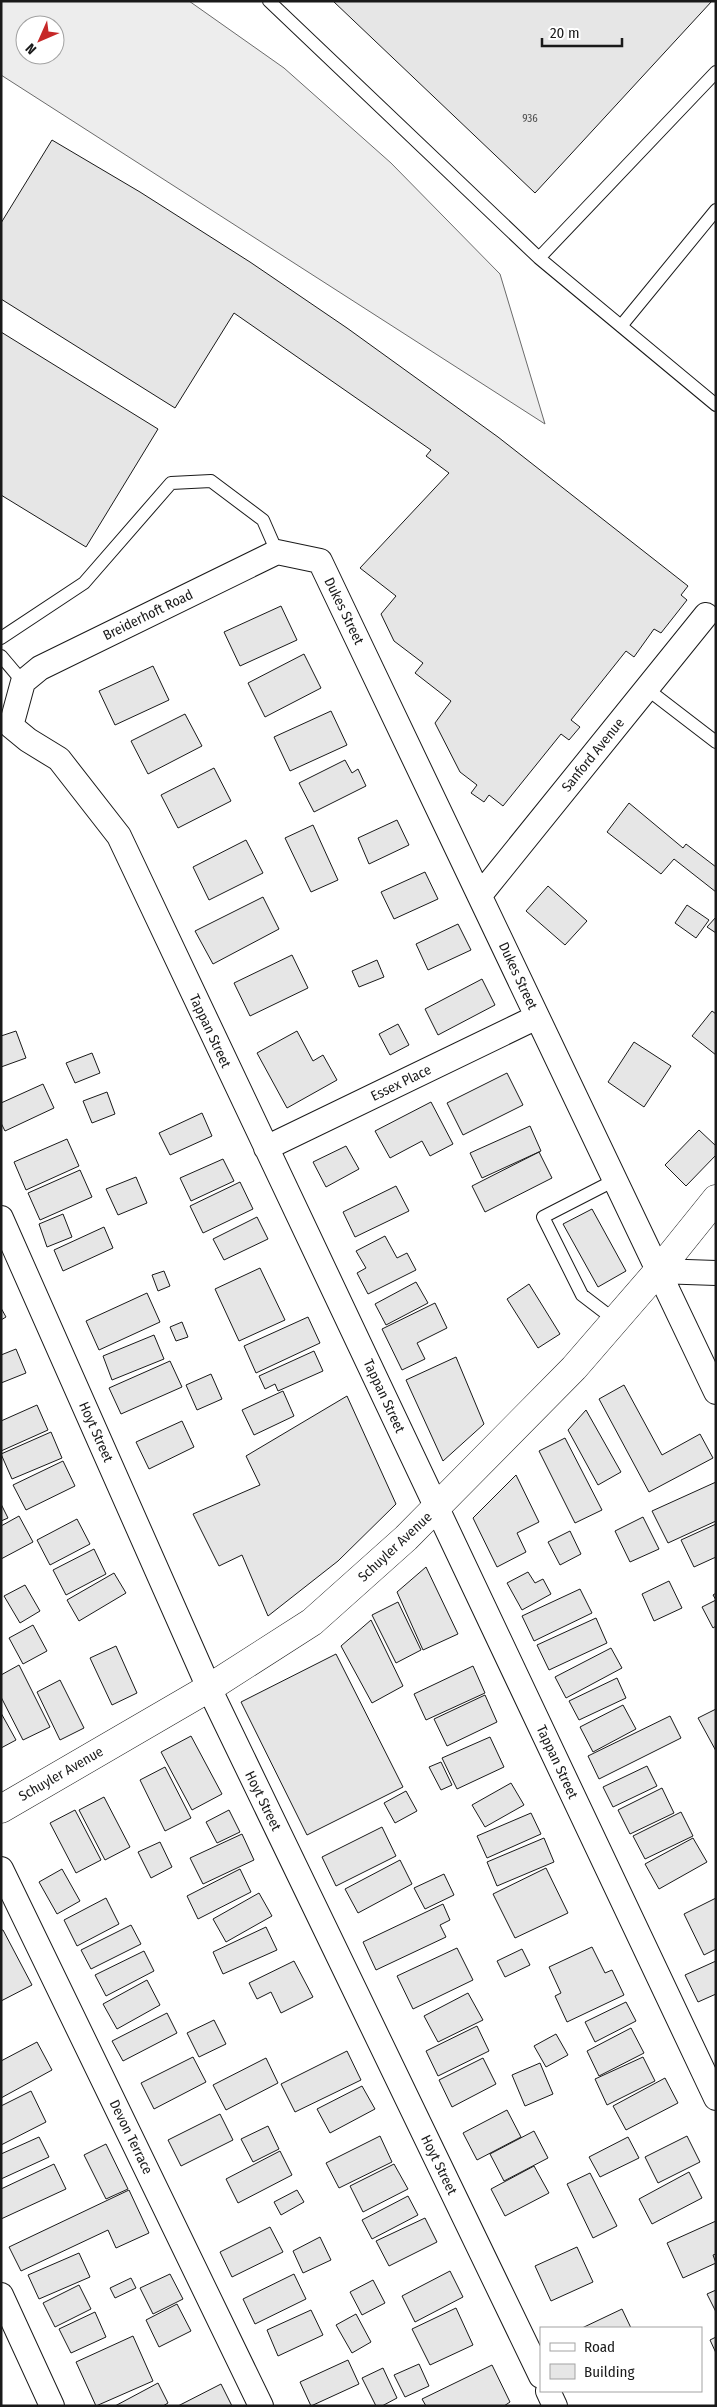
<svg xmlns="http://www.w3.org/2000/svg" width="717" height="2407" viewBox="0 0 717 2407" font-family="'Fira Sans Condensed',sans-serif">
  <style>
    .built { fill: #ededed; stroke: #6a6a6a; fill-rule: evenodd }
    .building { fill: #e6e6e6; stroke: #1a1a1a }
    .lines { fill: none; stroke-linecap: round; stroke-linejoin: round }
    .service-casing { stroke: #1a1a1a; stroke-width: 14 }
    .minor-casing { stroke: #1a1a1a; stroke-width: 26 }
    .secondary-casing { stroke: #1a1a1a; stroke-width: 29 }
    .service { stroke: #fff; stroke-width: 12 }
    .minor { stroke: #fff; stroke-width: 24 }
    .secondary { stroke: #fff; stroke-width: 28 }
    .labels { text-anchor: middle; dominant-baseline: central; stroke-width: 4; stroke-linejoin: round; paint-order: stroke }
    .number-label { font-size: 11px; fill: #4d4d4d }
    .street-label { font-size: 14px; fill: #1a1a1a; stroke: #fff }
  </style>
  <rect width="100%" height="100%" fill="#fff"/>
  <path class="built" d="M1,1H189L284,68L391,163L500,274L545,424L1,75ZM25,25H55V55H25Z"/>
  <path class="building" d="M333,1H712L535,193Z
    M52,140L140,192L250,262L347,328L498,437L688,586L681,595L687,600L661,633L654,629L634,657L626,651L571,720L580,727L569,740L561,734L503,806L489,795L484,802L471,793L477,785L460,772L435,723L451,701L415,673L423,663L394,641L381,614L396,596L360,568L449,473L426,456L431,450L234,313L175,408L1,299V223Z
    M1,332L158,429L86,547L1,495Z
    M281,606L297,640L240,666L224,632Z
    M304,654L321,688L265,717L248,683Z
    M153,666L169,700L115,725L99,691Z
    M331,711L347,745L290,771L274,737Z
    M185,714L202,746L148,774L131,741Z
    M345,760L352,773L358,769L366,786L314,812L299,783Z
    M214,768L231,801L178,828L161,795Z
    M629,803L683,848L686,844L716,867V892L674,859L661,874L607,832Z
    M397,820L409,845L369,864L358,838Z
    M313,825L338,880L311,892L285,838Z
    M246,840L263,873L209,900L193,867Z
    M425,872L438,899L394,919L381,892Z
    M548,886L587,921L565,945L526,911Z
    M263,897L279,929L213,964L195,931Z
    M687,905L709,920L696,938L675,923Z
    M716,917V933L707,927Z
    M458,924L471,950L428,970L416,944Z
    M292,955L308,988L250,1016L234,983Z
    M377,960L384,977L359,987L352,971Z
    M482,979L495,1005L438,1035L425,1009Z
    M712,1011L716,1014V1055L692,1036Z
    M398,1024L409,1045L390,1055L379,1034Z
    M16,1031L26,1058L1,1067V1036Z
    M297,1031L313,1061L323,1055L337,1080L287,1108L257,1053Z
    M634,1042L671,1066L644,1107L608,1082Z
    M92,1053L100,1073L75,1083L66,1063Z
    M507,1073L523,1105L463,1135L447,1103Z
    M43,1084L54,1108L5,1131L1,1123V1103Z
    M107,1092L115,1114L92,1123L83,1101Z
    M431,1102L453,1144L430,1156L422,1141L390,1158L375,1131Z
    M202,1113L212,1136L170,1155L159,1133Z
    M530,1126L541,1151L482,1178L470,1153Z
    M699,1130L716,1146V1155L686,1186L665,1165Z
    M67,1139L79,1166L26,1190L14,1162Z
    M346,1146L359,1169L326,1187L313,1162Z
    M539,1152L552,1178L485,1212L472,1186Z
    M223,1159L234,1181L191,1201L180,1178Z
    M80,1170L92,1197L40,1220L28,1193Z
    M136,1177L147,1203L118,1215L106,1189Z
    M240,1182L253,1209L203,1233L190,1206Z
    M396,1186L409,1211L355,1237L343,1212Z
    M592,1209L626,1271L598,1287L563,1224Z
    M63,1214L72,1237L47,1247L39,1224Z
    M257,1217L268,1239L224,1260L213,1239Z
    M104,1227L113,1248L63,1271L54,1250Z
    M385,1236L397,1258L407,1253L416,1270L368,1294L357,1273L366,1268L356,1251Z
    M260,1268L285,1320L239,1341L215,1289Z
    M164,1271L170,1286L158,1291L152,1275Z
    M416,1282L428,1303L386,1325L375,1304Z
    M529,1284L560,1334L538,1348L507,1299Z
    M147,1293L160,1322L99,1350L86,1321Z
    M435,1303L447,1328L417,1343L425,1359L402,1370L382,1329Z
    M1,1308L6,1317L1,1320Z
    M308,1317L320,1343L256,1373L244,1346Z
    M182,1322L188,1337L176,1341L170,1327Z
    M154,1335L164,1359L112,1380L103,1356Z
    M16,1349L26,1373L1,1383V1355Z
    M314,1351L323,1371L278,1391L275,1384L265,1389L259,1376Z
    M456,1357L484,1424L443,1461L406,1380Z
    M170,1361L182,1387L121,1414L109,1388Z
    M211,1374L222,1399L197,1410L186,1385Z
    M624,1385L662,1455L700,1434L713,1458L649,1492L599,1399Z
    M283,1391L294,1416L254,1435L242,1410Z
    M347,1396L396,1504L338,1561L268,1616L242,1555L219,1566L193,1514L260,1485L246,1456Z
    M37,1405L48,1430L1,1451V1421Z
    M586,1410L621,1472L598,1485L568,1430Z
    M182,1421L194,1447L149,1469L136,1442Z
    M51,1432L62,1458L12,1479L1,1454Z
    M565,1438L602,1510L575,1523L539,1451Z
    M63,1461L75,1486L26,1510L13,1485Z
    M516,1475L539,1522L517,1533L526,1552L497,1567L473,1518Z
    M716,1482V1521L668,1543L652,1511Z
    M1,1504L8,1518L1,1521Z
    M19,1516L33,1542L1,1559V1526Z
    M643,1517L659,1549L630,1562L615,1531Z
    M77,1519L90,1544L50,1565L37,1540Z
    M716,1524V1557L694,1567L681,1540Z
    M570,1531L581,1554L560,1565L548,1542Z
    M94,1549L106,1574L66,1595L53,1570Z
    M426,1567L458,1634L423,1650L397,1592Z
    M528,1572L535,1583L543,1579L551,1594L522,1610L507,1583Z
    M114,1573L126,1593L79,1621L67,1600Z
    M669,1581L682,1608L654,1621L642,1594Z
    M25,1585L40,1611L20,1623L4,1596Z
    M580,1589L592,1613L534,1641L522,1616Z
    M716,1593V1626L713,1628L702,1607L716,1600L713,1595Z
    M398,1602L421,1650L396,1663L372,1615Z
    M596,1618L607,1643L549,1670L537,1645Z
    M371,1620L403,1686L372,1703L341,1646Z
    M33,1625L47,1651L23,1664L9,1638Z
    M116,1646L137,1693L112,1705L90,1658Z
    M611,1648L622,1668L566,1698L555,1677Z
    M336,1654L403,1787L307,1835L241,1702Z
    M19,1665L50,1727L23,1740L1,1697V1675Z
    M473,1666L485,1693L426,1720L414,1694Z
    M617,1678L626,1698L579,1720L569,1701Z
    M60,1680L84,1728L60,1740L37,1692Z
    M485,1695L497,1722L447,1746L434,1719Z
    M623,1705L636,1729L593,1752L580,1727Z
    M716,1709V1751L698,1718Z
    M1,1713L16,1740L1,1748Z
    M670,1716L681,1738L599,1779L588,1756Z
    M191,1736L222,1794L192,1810L161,1752Z
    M490,1737L504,1767L457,1789L442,1758Z
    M441,1762L452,1785L441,1790L429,1767Z
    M647,1766L657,1786L613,1807L603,1787Z
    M165,1767L191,1818L165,1831L140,1780Z
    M511,1783L524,1805L485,1827L472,1805Z
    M662,1788L674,1813L630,1834L618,1810Z
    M406,1791L417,1811L395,1823L384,1803Z
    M104,1797L130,1847L105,1860L79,1810Z
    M75,1810L101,1860L76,1873L50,1823Z
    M229,1810L240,1832L217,1843L206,1822Z
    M681,1812L693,1836L645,1859L633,1836Z
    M531,1813L541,1834L487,1858L477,1836Z
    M382,1827L396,1856L336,1886L322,1857Z
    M242,1834L254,1860L203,1884L190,1858Z
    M544,1838L554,1862L497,1886L487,1862Z
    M693,1838L707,1862L659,1889L645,1864Z
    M160,1842L172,1867L151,1878L138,1852Z
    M400,1860L412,1884L358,1913L345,1889Z
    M546,1868L568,1913L515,1938L493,1894Z
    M62,1869L80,1901L57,1914L39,1882Z
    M240,1869L251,1892L198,1919L187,1896Z
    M444,1874L454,1895L425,1909L414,1888Z
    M259,1893L272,1916L226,1942L213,1919Z
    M106,1898L119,1924L77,1946L64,1920Z
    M716,1898V1949L704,1955L684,1914Z
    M443,1904L450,1920L440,1925L446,1937L376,1970L363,1942Z
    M131,1925L141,1944L91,1969L81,1950Z
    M266,1927L277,1950L223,1974L213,1952Z
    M1,1930H3L32,1985L1,2001Z
    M592,1947L605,1973L612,1970L624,1995L567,2022L555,1996L561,1993L549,1967Z
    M457,1948L473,1980L413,2009L397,1976Z
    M522,1949L530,1965L505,1977L497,1961Z
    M144,1951L154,1971L106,1996L95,1975Z
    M294,1961L313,1997L281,2013L271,1992L257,1999L249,1983Z
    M716,1961V1994L698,2002L685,1975Z
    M147,1980L160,2005L117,2029L103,2004Z
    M468,1993L483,2020L438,2042L424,2016Z
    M626,2002L636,2021L595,2042L585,2022Z
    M167,2013L177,2033L123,2061L112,2041Z
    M214,2020L226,2044L199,2057L187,2033Z
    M477,2026L489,2051L438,2076L426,2051Z
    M631,2028L644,2053L599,2076L587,2051Z
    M556,2034L568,2055L546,2067L534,2046Z
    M37,2042L52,2070L1,2098V2061Z
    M347,2051L361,2080L295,2112L281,2084Z
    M193,2057L206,2082L154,2109L141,2083Z
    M643,2057L655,2081L607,2105L595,2079Z
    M266,2058L278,2083L226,2110L213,2085Z
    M483,2058L496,2084L452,2107L439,2080Z
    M540,2063L553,2094L525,2106L512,2075Z
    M665,2078L678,2103L626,2130L613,2106Z
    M362,2086L375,2109L330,2133L317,2109Z
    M31,2091L46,2122L1,2145V2106Z
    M507,2110L521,2137L477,2160L463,2133Z
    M220,2114L233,2140L181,2166L168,2140Z
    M268,2126L279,2149L253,2162L241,2139Z
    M534,2131L548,2158L504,2181L490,2154Z
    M380,2136L392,2162L339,2188L326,2163Z
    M687,2136L700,2162L658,2183L645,2157Z
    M39,2137L49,2157L1,2179V2154Z
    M628,2137L639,2158L600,2177L589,2157Z
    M106,2144L128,2189L106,2199L84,2155Z
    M280,2151L292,2175L238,2203L226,2179Z
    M54,2164L66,2189L1,2219V2189Z
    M394,2164L408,2189L363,2212L350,2186Z
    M534,2166L549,2193L505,2216L491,2189Z
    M689,2172L702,2198L652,2224L639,2199Z
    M590,2173L617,2226L593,2238L567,2184Z
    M129,2190L149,2233L116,2248L108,2230L21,2271L9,2247Z
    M297,2190L304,2202L281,2215L274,2202Z
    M408,2196L418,2215L372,2239L362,2220Z
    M425,2218L437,2242L389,2266L376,2241Z
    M716,2221V2254L713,2255L716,2263L683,2278L667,2243Z
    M270,2227L283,2252L232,2277L220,2252Z
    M320,2237L331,2260L303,2273L293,2251Z
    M577,2247L593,2282L551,2301L535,2266Z
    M79,2253L90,2277L39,2299L28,2275Z
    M450,2271L463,2297L415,2322L402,2296Z
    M170,2274L183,2299L153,2314L140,2288Z
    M294,2274L306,2299L255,2324L243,2299Z
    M131,2278L136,2288L115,2298L110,2288Z
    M373,2280L385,2303L362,2315L350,2292Z
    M79,2285L91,2309L55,2327L43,2303Z
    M716,2290V2312L707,2294Z
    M177,2304L191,2331L159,2347L146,2320Z
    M456,2308L473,2345L430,2365L412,2329Z
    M622,2309L631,2328H582Z
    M311,2310L323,2335L278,2356L267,2330Z
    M95,2312L106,2337L71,2353L59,2329Z
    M356,2314L371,2342L352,2353L336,2325Z
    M133,2336L153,2381L96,2406L76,2362Z
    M716,2337V2353L710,2340Z
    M348,2360L359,2384L311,2406L300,2382Z
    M419,2364L429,2386L405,2397L394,2375Z
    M492,2365L510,2402L504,2406H426L422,2399Z
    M383,2368L397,2398L382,2406H376L362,2378Z
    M158,2383L168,2403L163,2406H115Z
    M221,2384L232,2406H178Z"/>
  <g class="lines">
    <g class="service-casing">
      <path id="service" d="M269,1L539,258
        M716,72L539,258L716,405
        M621,326L716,210
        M1,638L84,583L171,483L211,481L263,520L277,552
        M1,656L23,682
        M647,689L716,742
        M615,1180L543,1217L582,1295L616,1321"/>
    </g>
    <g class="minor-casing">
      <path id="minor" d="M480,895L706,615
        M266,1148L537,1017
        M1,1218L209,1688L541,2376
        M658,1271L716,1273
        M716,1392L320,561L277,552L40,668L23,682L11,726L28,740L59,759L119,836L716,2098
        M1,1869L261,2406
        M1,2295L52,2406
        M548,2391L555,2406"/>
    </g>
    <g class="secondary-casing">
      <path id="secondary" d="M1,1809L209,1688L312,1622L406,1538L574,1368L658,1271L716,1199"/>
    </g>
    <use href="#service" class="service"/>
    <use href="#minor" class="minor"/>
    <use href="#secondary" class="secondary"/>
  </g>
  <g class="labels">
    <g class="number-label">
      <text x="530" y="118">936</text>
    </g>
    <g class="street-label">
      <text transform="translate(344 611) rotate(64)">Dukes Street</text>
      <text transform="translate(148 615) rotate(-26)">Breiderhoft Road</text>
      <text transform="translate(593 755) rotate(-51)">Sanford Avenue</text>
      <text transform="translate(518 976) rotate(65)">Dukes Street</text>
      <text transform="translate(210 1031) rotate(65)">Tappan Street</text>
      <text transform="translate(401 1083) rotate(-26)">Essex Place</text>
      <text transform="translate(384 1396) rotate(65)">Tappan Street</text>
      <text transform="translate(96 1432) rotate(66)">Hoyt Street</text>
      <text transform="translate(395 1547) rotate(-43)">Schuyler Avenue</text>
      <text transform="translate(557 1762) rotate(65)">Tappan Street</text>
      <text transform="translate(61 1774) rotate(-30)">Schuyler Avenue</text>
      <text transform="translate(263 1801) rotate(64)">Hoyt Street</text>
      <text transform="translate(131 2137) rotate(64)">Devon Terrace</text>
      <text transform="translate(439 2165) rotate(64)">Hoyt Street</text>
    </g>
  </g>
  <rect width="717" height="2407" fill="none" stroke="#1a1a1a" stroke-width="5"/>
  <rect x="540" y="2327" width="162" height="65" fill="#ffffff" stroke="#a3a3a3"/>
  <rect x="550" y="2343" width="25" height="8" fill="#ffffff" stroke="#a3a3a3"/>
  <text x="584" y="2352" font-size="15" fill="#1a1a1a">Road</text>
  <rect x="550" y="2364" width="25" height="15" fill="#e6e6e6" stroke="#a3a3a3"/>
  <text x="584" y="2377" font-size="15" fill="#1a1a1a">Building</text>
  <g transform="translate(40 40) rotate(225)"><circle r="24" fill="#ffffff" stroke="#a3a3a3"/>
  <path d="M0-4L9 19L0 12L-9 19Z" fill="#c62828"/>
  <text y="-8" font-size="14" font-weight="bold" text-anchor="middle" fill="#1a1a1a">N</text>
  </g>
  <path d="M542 38v8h80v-8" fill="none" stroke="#1a1a1a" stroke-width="2.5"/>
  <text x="550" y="38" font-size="15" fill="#1a1a1a" stroke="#ffffff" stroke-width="4" paint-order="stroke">20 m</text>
</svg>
